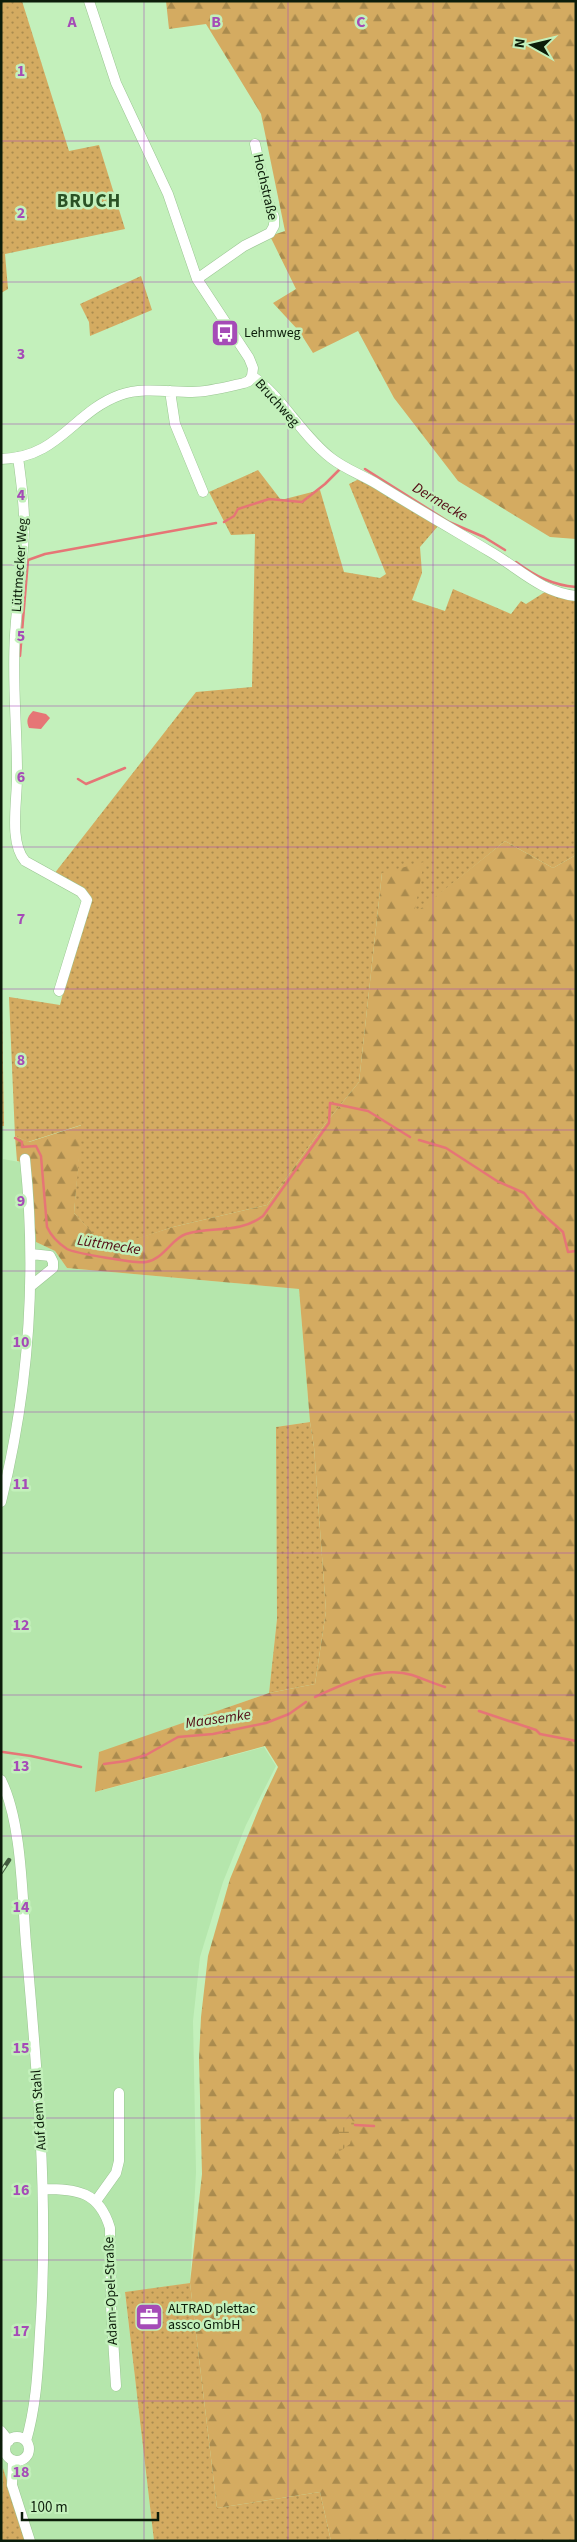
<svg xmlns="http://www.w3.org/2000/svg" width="577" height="2542" viewBox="0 0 577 2542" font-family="'Source Sans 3',sans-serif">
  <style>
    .built { fill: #b5e6ac }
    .grass { fill: url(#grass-dots) }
    .forest { fill: url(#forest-firs) }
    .wetland { fill: url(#wetland-marsh) }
    .water { fill: #e67576 }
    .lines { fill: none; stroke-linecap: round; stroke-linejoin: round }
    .stream { stroke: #e67576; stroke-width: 2.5 }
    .minor-casing { stroke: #9ac592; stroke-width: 11 }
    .minor { stroke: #fff; stroke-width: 10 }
    .rail-casing { stroke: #425b3e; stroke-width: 4.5 }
    .rail { stroke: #c3f0bb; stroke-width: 2.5; stroke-dasharray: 8; stroke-linecap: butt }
    .grid { fill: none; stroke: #a54bb7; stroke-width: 1; stroke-opacity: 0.55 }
    .labels { text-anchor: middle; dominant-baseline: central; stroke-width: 5; stroke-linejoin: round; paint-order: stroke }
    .street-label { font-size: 14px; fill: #0c1d0a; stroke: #c3f0bb }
    .poi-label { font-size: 14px; fill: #0c1d0a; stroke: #c3f0bb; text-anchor: start }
    .water-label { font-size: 15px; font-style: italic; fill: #520a13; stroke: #c3f0bb }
    .district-label { font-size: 19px; font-weight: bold; letter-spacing: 1px; fill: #2b5225; stroke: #c3f0bb }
    .grid-label { font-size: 16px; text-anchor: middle; font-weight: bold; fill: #a54bb7; stroke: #c3f0bb; stroke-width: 5; stroke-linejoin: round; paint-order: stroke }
  </style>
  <defs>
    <pattern id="grass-dots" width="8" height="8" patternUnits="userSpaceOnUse" patternTransform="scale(1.25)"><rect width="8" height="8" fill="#d4ab61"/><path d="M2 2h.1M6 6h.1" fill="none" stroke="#aa8b4e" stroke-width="1.8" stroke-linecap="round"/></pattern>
    <pattern id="forest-firs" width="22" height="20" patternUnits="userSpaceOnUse" patternTransform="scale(1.25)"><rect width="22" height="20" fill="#d4ab61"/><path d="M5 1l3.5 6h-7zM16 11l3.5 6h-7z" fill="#aa8b4e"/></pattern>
    <pattern id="wetland-marsh" width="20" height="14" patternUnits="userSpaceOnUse" patternTransform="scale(1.25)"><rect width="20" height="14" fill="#d4ab61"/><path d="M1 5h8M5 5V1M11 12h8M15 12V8" fill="none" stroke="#aa8b4e"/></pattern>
  </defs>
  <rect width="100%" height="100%" fill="#c3f0bb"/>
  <path class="built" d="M1,1126H4L3,1159L30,1164L36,1242L55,1251L67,1268L299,1289L310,1422L276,1427L277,1619L269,1693L99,1753L96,1792L264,1747L276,1766L246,1825L223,1882L200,1957L193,2021L196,2172L190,2283L125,2293L154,2541H26L1,2469Z"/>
  <path class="grass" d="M1,1H22L69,151L99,145L125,229L5,254L8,289L1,293Z
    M141,276L152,310L90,336L89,322L80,304Z
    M258,470L281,500L320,490L344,572L380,578L386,574L349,484L359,479L438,526L420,547L422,573L412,600L445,611L453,589L511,614L521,601L526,604L545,592L576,598V855L553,868L505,841L414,915L382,873L359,1082L325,1124L267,1205L173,1227L107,1249L74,1213L81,1125L28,1142L15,1136L9,997L60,1005L88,895L54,874L196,692L252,687L255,534L231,535L209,492Z
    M1,943L4,1126H1Z
    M310,1422L314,1447L326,1611L315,1684L269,1693L277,1619L276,1427Z
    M190,2283L217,2508L320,2492L331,2541H154L125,2292Z
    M3,2468L26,2541H1Z"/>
  <path class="forest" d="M166,1H576V539L550,537L458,481L394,398L358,331L313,353L299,331L273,303L296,289L270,236L285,231L261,114L206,24L169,29Z
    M505,841L553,868L576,855V2541H331L320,2492L217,2508L190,2283L202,2174L199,2059L201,2017L208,1956L230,1879L262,1801L278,1767L265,1746L95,1792L99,1752L269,1693L315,1684L326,1611L314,1447L310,1422L299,1289L67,1268L55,1251L36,1242L30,1164L17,1161L15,1136L29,1142L82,1125L74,1213L107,1248L173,1227L267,1205L325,1124L359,1082L382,873L424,862L414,914Z"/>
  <path class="wetland" d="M350,2116L355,2125L350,2144L336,2154L340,2125Z"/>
  <path class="water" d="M33,711L46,714L50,718L41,729L29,728C26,721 27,717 33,711Z"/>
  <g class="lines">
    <path class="stream" d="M365,469L449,522L484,537L505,550
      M224,522L234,516L238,509L269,499L302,502L325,484L339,470
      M516,562C535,576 552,585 576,587
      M20,656L28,560L45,554L216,523
      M78,779L86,784L125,768
      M15,1138L22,1142V1147L36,1146L41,1156L47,1227C51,1236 58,1243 67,1249C74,1253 138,1264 146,1262C164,1259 172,1238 186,1234C213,1226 239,1234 263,1216L329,1123L330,1103L368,1111L410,1137
      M419,1140L446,1148L497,1181L524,1193L537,1209L563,1232L568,1252L576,1251
      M315,1697C344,1684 380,1665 412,1675C424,1679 434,1684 445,1687
      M479,1711L536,1730L540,1734L576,1741
      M3,1752L31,1756L81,1767
      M104,1764L126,1761L146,1755L178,1737L213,1734L266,1723L289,1714L306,1702
      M355,2125L374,2126"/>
    <g class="minor-casing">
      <path id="minor" d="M197,279L244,246L270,233L274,226V217L267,199L255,144
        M252,376C281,395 301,435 331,458C345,469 362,475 377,484C414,507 452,529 489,551C519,568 540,592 576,596
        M170,391L175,424L203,492
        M18,457C21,481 25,505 24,529C23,565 17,600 15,635C12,681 17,727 17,772C18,798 8,841 25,861L81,892L87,900L59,991
        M1,459C59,458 73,412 120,395C142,387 168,392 192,392C209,392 227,387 244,383L249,381L252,376L253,368L249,358L197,279L168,194L116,83L89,1
        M31,1286L53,1268V1262L50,1256L31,1254
        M1,1502C29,1389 37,1275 25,1159
        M1,1780C22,1822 22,1896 26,1944C37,2068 48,2193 41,2317C38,2359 38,2400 26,2441
        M43,2189C77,2189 99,2191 110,2228L111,2306L116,2386
        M96,2201L116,2173L119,2161V2093
        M1,2431L9,2441
        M5 2449a12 12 0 1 1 24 0a12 12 0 1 1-24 0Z
        M13,2460L12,2485L30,2541"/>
    </g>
    <use href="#minor" class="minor"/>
    <g class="rail-casing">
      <path id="rail" d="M1,1872L9,1860"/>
    </g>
    <use href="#rail" class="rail"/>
  </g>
  <path class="grid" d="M144,1V2541M288,1V2541M433,1V2541M1,141H576M1,282H576M1,424H576M1,565H576M1,706H576M1,847H576M1,989H576M1,1130H576M1,1271H576M1,1412H576M1,1553H576M1,1695H576M1,1836H576M1,1977H576M1,2118H576M1,2260H576M1,2401H576"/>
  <defs>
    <g id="bus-square" transform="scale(1.4375)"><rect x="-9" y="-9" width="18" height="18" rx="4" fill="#a54bb7" stroke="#c3f0bb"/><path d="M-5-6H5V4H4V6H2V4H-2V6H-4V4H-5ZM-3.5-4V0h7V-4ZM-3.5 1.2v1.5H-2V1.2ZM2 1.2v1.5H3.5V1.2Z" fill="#fff"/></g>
    <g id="office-square" transform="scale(1.4375)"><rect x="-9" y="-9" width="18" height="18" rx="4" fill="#a54bb7" stroke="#c3f0bb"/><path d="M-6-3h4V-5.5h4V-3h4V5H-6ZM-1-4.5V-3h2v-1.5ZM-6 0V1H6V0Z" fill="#fff"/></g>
  </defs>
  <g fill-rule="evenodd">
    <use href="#bus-square" x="225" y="333"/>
    <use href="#office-square" x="149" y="2317"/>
  </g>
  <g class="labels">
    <g class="street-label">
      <text transform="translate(265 187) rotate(77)">Hochstraße</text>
      <text transform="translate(277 403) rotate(48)">Bruchweg</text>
      <text transform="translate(20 565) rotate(-86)">Lüttmecker Weg</text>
      <text transform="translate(39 2110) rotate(-94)">Auf dem Stahl</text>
      <text transform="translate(111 2291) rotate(-92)">Adam-Opel-Straße</text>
    </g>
    <g class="poi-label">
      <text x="244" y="333">Lehmweg</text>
      <text x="168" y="2309">ALTRAD plettac<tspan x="168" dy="16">assco GmbH</tspan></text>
    </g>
    <g class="water-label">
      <text transform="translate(440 502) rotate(31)">Dermecke</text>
      <text transform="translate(109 1245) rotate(9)">Lüttmecke</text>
      <text transform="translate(218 1719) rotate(-8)">Maasemke</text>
    </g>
    <g class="district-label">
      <text x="89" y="201">BRUCH</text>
    </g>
  </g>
  <g class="grid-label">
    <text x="72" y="27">A</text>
    <text x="216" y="27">B</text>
    <text x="361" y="27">C</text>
    <text x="21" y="76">1</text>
    <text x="21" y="218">2</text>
    <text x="21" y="359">3</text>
    <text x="21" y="500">4</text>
    <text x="21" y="641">5</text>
    <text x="21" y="782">6</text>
    <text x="21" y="924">7</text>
    <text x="21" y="1065">8</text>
    <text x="21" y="1206">9</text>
    <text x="21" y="1347">10</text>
    <text x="21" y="1489">11</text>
    <text x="21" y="1630">12</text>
    <text x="21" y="1771">13</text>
    <text x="21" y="1912">14</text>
    <text x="21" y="2053">15</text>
    <text x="21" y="2195">16</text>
    <text x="21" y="2336">17</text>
    <text x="21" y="2477">18</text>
  </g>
  <rect width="577" height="2542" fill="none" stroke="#0c1d0a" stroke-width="5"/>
  <g transform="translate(532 45) rotate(278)" stroke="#c3f0bb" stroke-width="4" paint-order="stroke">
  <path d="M0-4L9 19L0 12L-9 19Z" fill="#0c1d0a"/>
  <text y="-8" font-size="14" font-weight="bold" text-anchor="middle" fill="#0c1d0a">N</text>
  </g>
  <path d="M22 2512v8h136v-8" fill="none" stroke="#0c1d0a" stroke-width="2.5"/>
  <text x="30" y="2512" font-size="15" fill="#0c1d0a" stroke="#c3f0bb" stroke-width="4" paint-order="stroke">100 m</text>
</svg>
